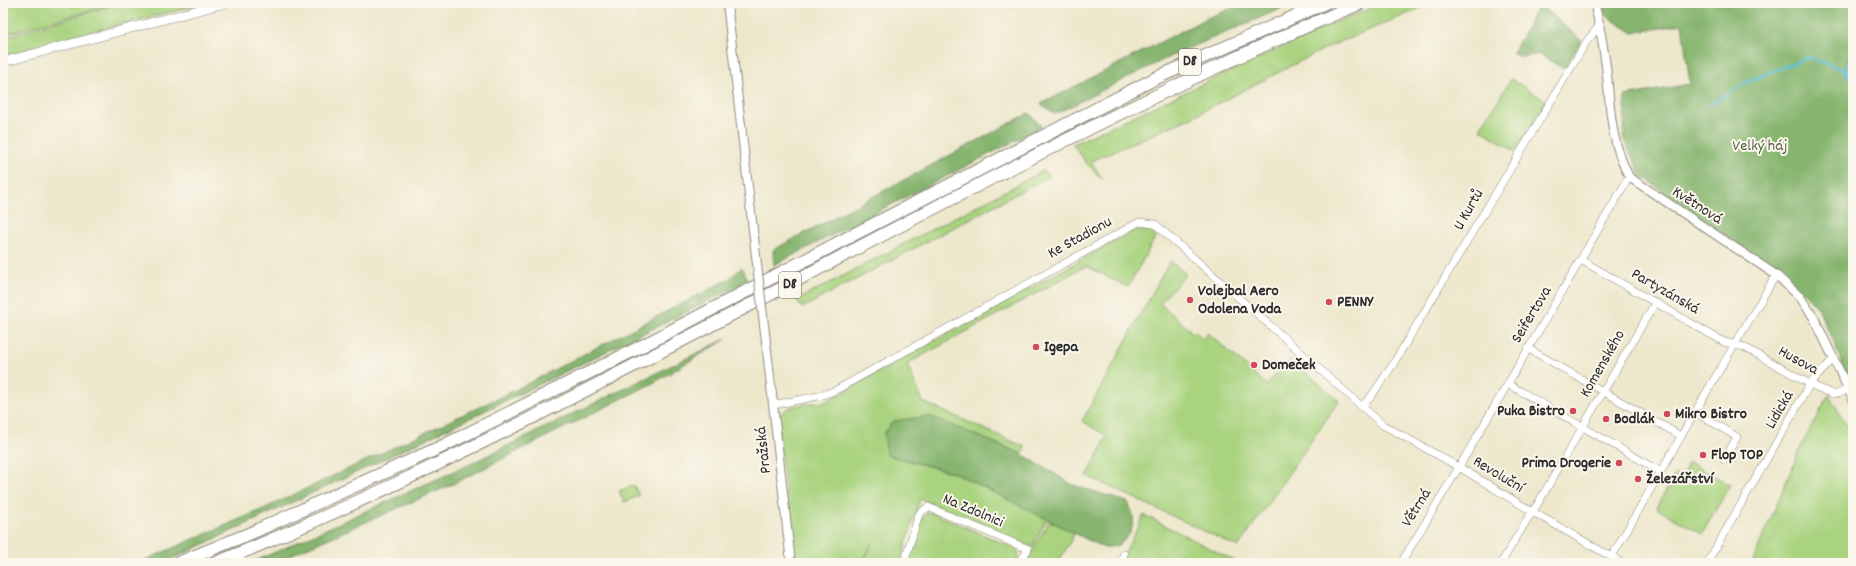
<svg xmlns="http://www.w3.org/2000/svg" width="1856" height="566" viewBox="0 0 1856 566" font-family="Dekko,sans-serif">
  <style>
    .green { fill: #a9d37f; stroke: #6a7f55 }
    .forest { fill: #86b56e; stroke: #58704c }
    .water { fill: #57bcd5; stroke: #417480 }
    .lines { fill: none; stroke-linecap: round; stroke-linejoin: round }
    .stream { stroke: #57bcd5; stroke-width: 2.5 }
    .minor-casing { stroke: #8c897c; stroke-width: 8 }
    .tertiary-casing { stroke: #8c897c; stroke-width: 10 }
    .secondary-casing { stroke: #8c897c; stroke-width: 10 }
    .motorway-casing { stroke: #8c897c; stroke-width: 14 }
    .minor { stroke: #fff; stroke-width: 7 }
    .tertiary { stroke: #fff; stroke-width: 8 }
    .secondary { stroke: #fff; stroke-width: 9 }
    .motorway { stroke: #fff; stroke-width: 12 }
    .tertiary-bridge-casing { stroke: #8c897c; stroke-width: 10; stroke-linecap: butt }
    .tertiary-bridge { stroke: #fff; stroke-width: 8 }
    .poi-dot { fill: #d1495b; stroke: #fbf7ec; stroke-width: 1.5 }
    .labels { text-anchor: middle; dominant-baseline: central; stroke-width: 4; stroke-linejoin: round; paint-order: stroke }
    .shield { fill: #fbf7ec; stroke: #696865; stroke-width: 1 }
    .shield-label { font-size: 15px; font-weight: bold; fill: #2b2b2b }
    .park-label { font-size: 16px; fill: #515d44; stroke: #fbf7ec }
    .street-label { font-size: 16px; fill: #2b2b2b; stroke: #fbf7ec }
    .poi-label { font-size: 16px; font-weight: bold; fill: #2b2b2b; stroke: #fbf7ec; text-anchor: start }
  </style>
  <rect width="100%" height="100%" fill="#fbf7ec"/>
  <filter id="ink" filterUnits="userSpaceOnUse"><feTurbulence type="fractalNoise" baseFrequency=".025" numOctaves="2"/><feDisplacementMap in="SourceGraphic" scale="8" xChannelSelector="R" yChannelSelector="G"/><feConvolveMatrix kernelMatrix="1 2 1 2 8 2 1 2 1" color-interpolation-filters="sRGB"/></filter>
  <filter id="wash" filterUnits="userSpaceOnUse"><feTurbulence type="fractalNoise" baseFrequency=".012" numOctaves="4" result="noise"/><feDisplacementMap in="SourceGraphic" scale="16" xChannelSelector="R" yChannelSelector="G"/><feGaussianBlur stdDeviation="0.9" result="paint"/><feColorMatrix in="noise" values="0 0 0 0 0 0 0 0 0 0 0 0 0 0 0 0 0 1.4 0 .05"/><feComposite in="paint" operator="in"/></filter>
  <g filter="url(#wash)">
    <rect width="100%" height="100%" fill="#ede7cc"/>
    <path class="green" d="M3,3H117L3,35Z
      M120,3H207L79,35L3,57V38Z
      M1384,3H1433L1326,48L1188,119L1091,161L1102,179L1086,163L1073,144L1332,24Z
      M1511,79L1546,101L1515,151L1480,129Z
      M1043,171L1050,176L802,308L797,300Z
      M1135,230L1149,231L1156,236L1128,287L1086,266L907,364L923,402L1025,447L1022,454L929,416L887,455L955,473L1047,519L1032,547L920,499L900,563H864L872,543L862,563H794L777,421C782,403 809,404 825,402Z
      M1170,261L1186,274L1160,303L1193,333L1195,331L1203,339L1208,333L1267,385L1290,358L1339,401L1238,547L1087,476L1107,436L1082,421Z
      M1829,395L1850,431L1853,429V563H1752L1803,442Z
      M1689,462L1730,485L1702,534L1656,508L1675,474L1681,477Z
      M634,485L639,496L624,502L619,491Z
      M927,513H933L1016,549C1020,554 1019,558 1016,563H908L923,517Z
      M1144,515L1239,563H1120Z
      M1050,520L1075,533L1058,563H1025Z"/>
    <path class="forest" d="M1244,3H1294L1169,57L1055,114L1041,104L1205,19Z
      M1602,3H1853V60H1848L1844,64L1850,80L1853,82V386L1845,372L1834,342L1825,325L1819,309L1790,278L1704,221L1641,175L1624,140L1625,96L1690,84L1682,24L1633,33L1605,15Z
      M1538,6L1543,7L1582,41L1564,69L1539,54L1522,57L1513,53Z
      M1029,113L1042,127L774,265L773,250Z
      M742,267L748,281C558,377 367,468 174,558L160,563H138L261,510L515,390L729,279Z
      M726,339L655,382L451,485L272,563H251L468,465Z
      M929,416L1022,454L1073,485L1128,502L1134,517L1131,532L1120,545L1104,548L955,473L887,455L884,434L893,421Z"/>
    <path class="water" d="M1849,60H1853V82C1844,77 1841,68 1849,60Z"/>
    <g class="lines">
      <path class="stream" d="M1709,105L1749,81L1808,57L1846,71"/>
    </g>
  </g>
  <g filter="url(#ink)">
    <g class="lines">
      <g class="minor-casing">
        <path id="minor" d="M1581,260L1724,342L1744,347L1810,384L1832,394H1838L1848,389
          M1529,349L1681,436
          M1508,384L1661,472
          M773,405L823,395L836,390L1139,222L1155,224L1383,425L1459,467L1533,512L1622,563
          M1361,407L1370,398L1392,366L1587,41L1600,25
          M1695,412L1737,437L1724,460
          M904,563L919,514L928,507L1028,549L1020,563
          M1119,563L1124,554
          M1401,563L1459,467L1629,177
          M1501,563L1527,520L1537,505L1655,303
          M1608,563L1713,381L1776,275
          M1707,563L1810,384L1834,358"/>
      </g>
      <g class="tertiary-casing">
        <path id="tertiary" d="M727,3L755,247
          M1594,3C1600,24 1603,45 1606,66C1611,109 1609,137 1629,177L1776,275L1800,297L1814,318L1853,399
          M765,333L791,563"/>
      </g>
      <g class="secondary-casing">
        <path id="secondary" d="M3,62L225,3"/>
      </g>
      <g class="motorway-casing">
        <path id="motorway" d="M178,563L251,533L443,446L646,344L849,237L1156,78L1325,3
          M216,563C610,402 969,167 1361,3"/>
      </g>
      <use href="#minor" class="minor"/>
      <use href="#tertiary" class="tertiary"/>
      <use href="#secondary" class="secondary"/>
      <use href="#motorway" class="motorway"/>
      <g class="tertiary-bridge-casing">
        <path id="tertiary-bridge" d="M755,247L765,333"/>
      </g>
      <use href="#tertiary-bridge" class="tertiary-bridge"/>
    </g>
  </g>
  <g class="poi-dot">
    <circle cx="1190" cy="300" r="4"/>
    <circle cx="1329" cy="302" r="4"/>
    <circle cx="1036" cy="347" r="4"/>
    <circle cx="1254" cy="365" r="4"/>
    <circle cx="1573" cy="411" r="4"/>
    <circle cx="1667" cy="414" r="4"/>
    <circle cx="1606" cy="419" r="4"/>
    <circle cx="1703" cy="455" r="4"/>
    <circle cx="1619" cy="463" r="4"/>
    <circle cx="1638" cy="479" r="4"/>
  </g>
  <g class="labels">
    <g class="shield">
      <rect x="1179" y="49" width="22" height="26" rx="3"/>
      <rect x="779" y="272" width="22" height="26" rx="3"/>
    </g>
    <g class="shield-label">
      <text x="1190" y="62">D8</text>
      <text x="790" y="285">D8</text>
    </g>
    <g class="park-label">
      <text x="1760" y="146">Velký háj</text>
    </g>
    <g class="street-label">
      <text transform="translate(1697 206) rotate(33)">Květnová</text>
      <text transform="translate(1469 210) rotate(-60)">U Kurtů</text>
      <text transform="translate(1080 238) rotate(-29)">Ke Stadionu</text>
      <text transform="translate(1665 292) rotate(30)">Partyzánská</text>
      <text transform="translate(1532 315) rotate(-59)">Seifertova</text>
      <text transform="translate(1798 361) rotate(29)">Husova</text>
      <text transform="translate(1603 364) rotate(-60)">Komenského</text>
      <text transform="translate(1780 410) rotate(-60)">Lidická</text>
      <text transform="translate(764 450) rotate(-96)">Pražská</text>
      <text transform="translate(1498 475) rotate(31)">Revoluční</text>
      <text transform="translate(1417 508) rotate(-58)">Větrná</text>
      <text transform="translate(973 511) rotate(23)">Na Zdolnici</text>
    </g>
    <g class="poi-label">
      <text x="1198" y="291">Volejbal Aero<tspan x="1198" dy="18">Odolena Voda</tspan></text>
      <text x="1337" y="302">PENNY</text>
      <text x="1044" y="347">Igepa</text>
      <text x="1262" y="365">Domeček</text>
      <text x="1565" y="411" text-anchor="end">Puka Bistro</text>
      <text x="1675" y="414">Mikro Bistro</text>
      <text x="1614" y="419">Bodlák</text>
      <text x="1711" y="455">Flop TOP</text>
      <text x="1611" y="463" text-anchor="end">Prima Drogerie</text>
      <text x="1646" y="479">Železářství</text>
    </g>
  </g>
  <rect width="1856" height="566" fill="none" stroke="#fbf7ec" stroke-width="16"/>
</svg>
